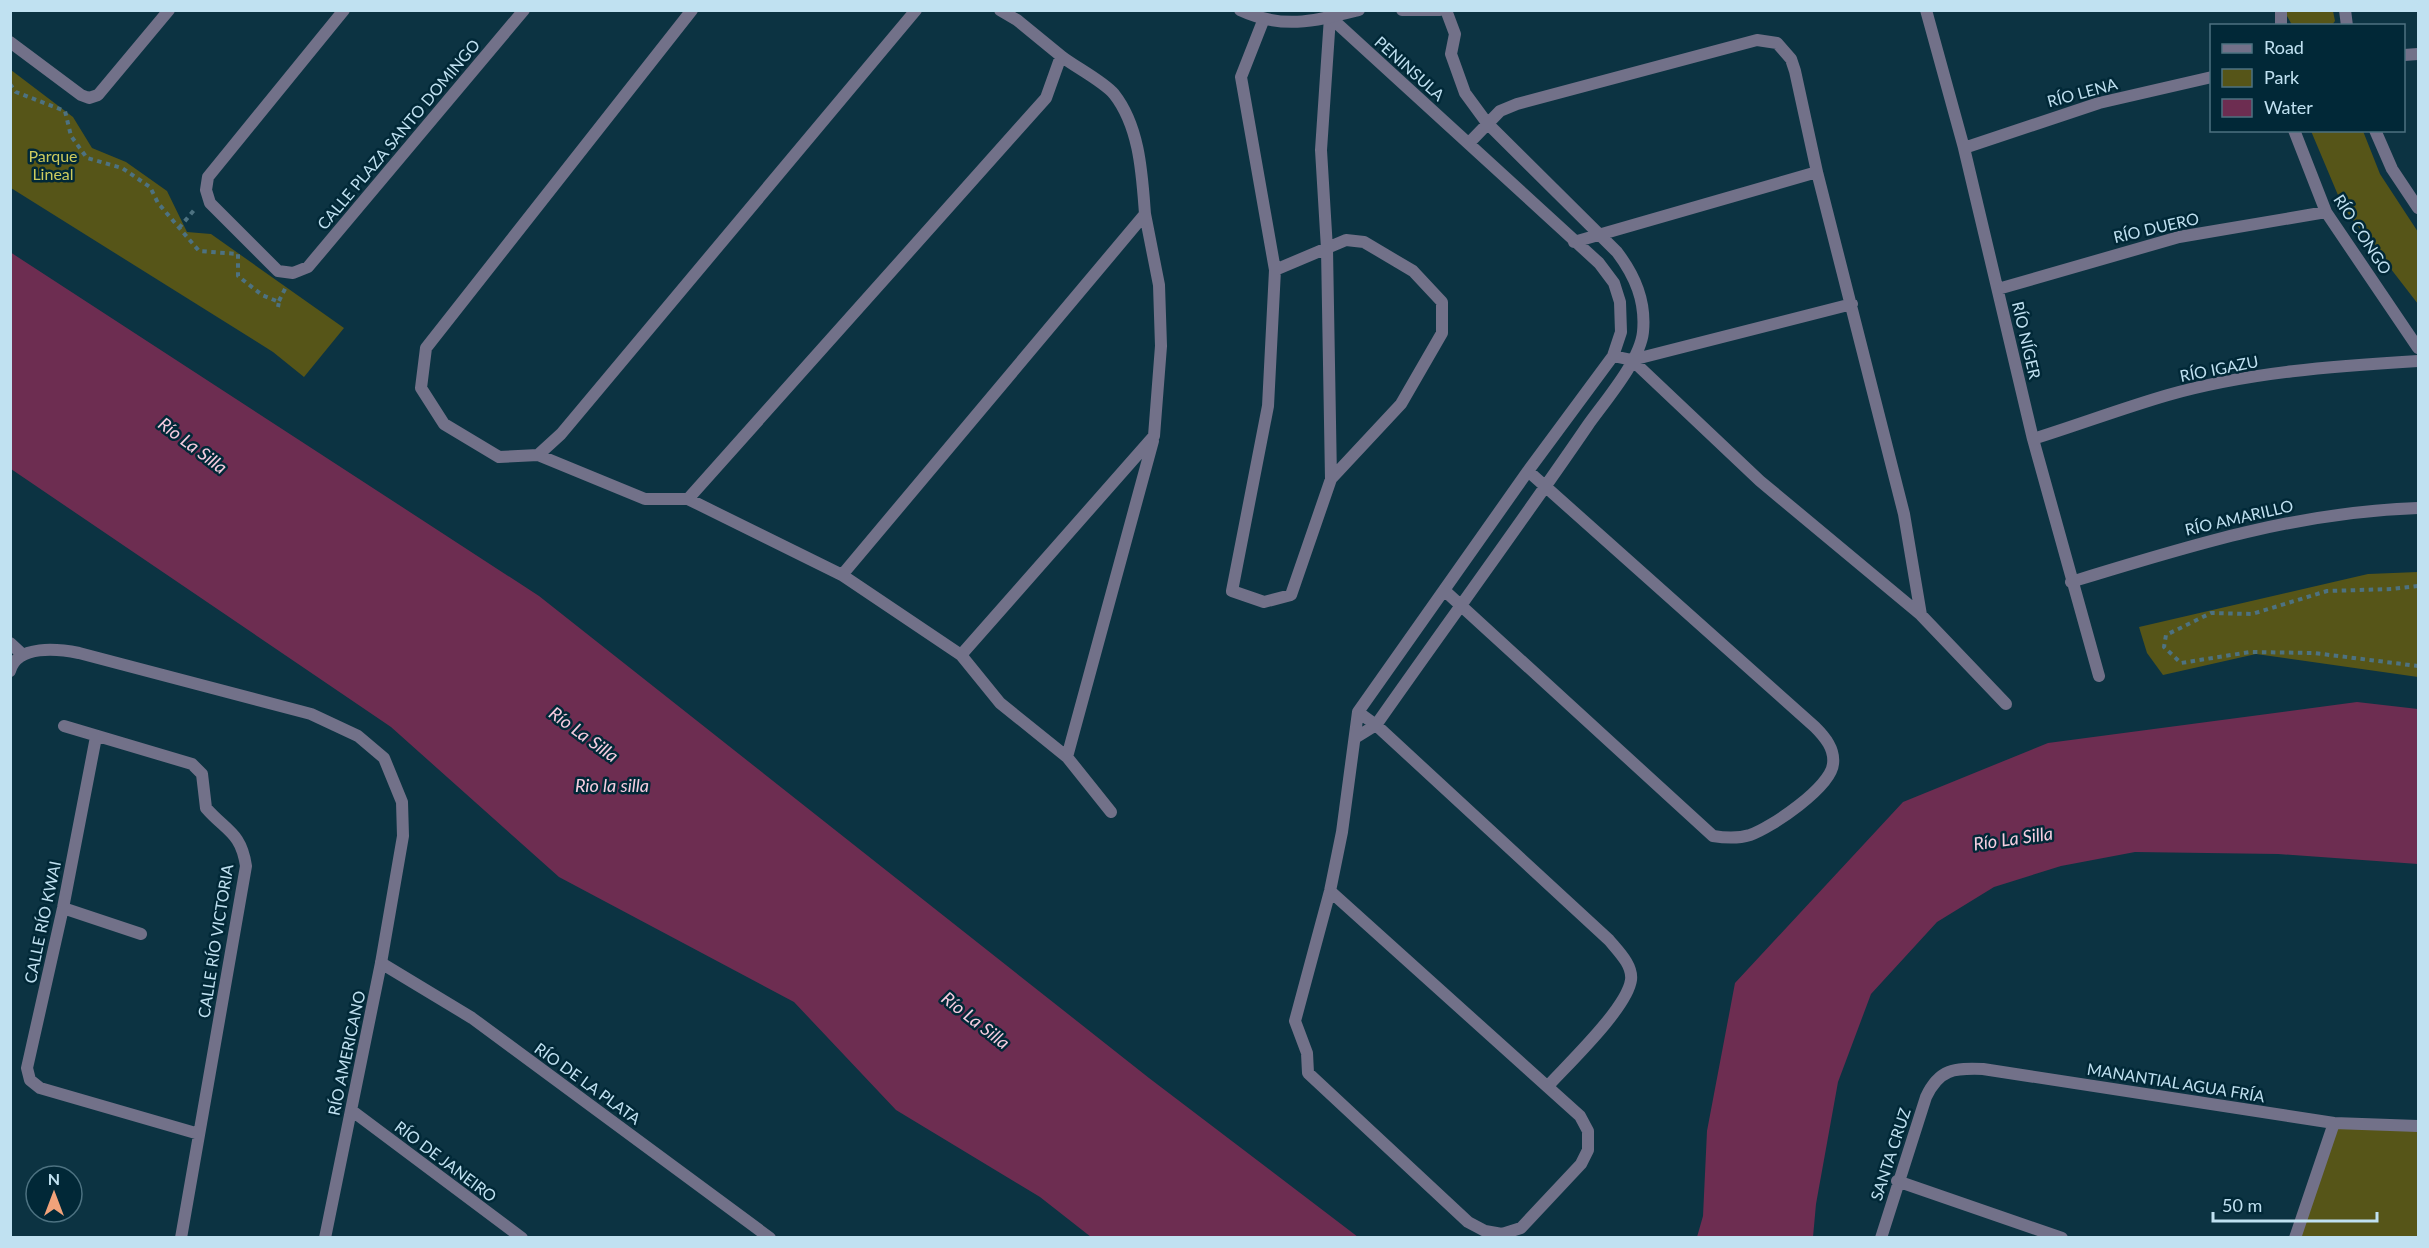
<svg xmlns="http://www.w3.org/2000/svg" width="2429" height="1248" viewBox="0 0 2429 1248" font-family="Lato,sans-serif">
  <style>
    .green { fill: #565518 }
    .water { fill: #6d2d51 }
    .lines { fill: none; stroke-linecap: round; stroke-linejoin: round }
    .path { stroke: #4d7281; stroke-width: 4; stroke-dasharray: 4.5 4.5; stroke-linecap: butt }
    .service { stroke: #727189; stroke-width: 12 }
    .minor { stroke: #727189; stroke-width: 12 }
    .tertiary { stroke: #727189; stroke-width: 12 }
    .labels { text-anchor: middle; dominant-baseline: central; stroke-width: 5; stroke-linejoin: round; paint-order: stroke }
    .street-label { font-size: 16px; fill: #c0e1f1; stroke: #012837 }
    .park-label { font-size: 16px; fill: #cdcb5e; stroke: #012837 }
    .water-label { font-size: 18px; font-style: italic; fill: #f6cde0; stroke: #012837 }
  </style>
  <rect width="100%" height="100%" fill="#0c3342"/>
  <path class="green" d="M2287,11H2333L2335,21L2332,25H2292L2287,16Z
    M11,70L73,117L92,148L126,162L167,191L187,232L211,234L344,328L304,377L273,352L11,188Z
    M2311,131H2363L2380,174L2418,232V304L2343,207Z
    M2418,572V677L2256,654L2163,675L2147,653L2139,627L2368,574Z
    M2334,1123L2418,1126V1237L2295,1238Z"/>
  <path class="water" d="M10,252L539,596L1149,1078L1358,1237H1091L1040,1197L896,1110L794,1002L559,877L391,727L11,469Z
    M2357,702L2418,709V864L2278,854L2135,852L2061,866L1994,887L1937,922L1871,994L1838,1082L1816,1204L1813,1237H1697L1703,1216L1707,1131L1735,983L1903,802L2048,743Z"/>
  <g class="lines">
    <path class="path" d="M10,84L16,92L65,111L71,136L87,158L122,168L150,187L158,203L199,251L238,254V276L262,295L279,302L278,307
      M179,228L195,209
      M279,301L286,287
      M2418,586L2392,589L2327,591L2252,614L2211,613L2166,635L2164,647L2181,663L2250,652L2314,653L2418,666"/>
    <path class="service" d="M10,643L23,655
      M10,671C17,644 59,649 79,653L311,714L358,736L384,758L402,802L403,836L381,963"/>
    <path class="minor" d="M344,10L208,177L206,190L210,203L278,271L293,273L308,267L524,10
      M692,10L426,348L421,388L444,424L499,457L538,455L561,434L916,10
      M1926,10L1964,148L2033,439L2099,676
      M2281,10V26
      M2345,10L2347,26
      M1330,17L1599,263L1614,283L1620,302L1621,332L1613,356L1528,471L1358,712L1342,832L1330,891L1295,1021L1307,1053L1308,1073L1468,1222L1485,1231L1502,1234L1521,1228L1581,1164L1588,1150V1131L1580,1116L1330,891
      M1263,21L1241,77L1275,270L1268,406L1232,591L1264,602L1291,595L1331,479L1327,249L1321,150L1330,17
      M10,42L81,95L89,98L98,95L169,10
      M2404,55L2418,54
      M2294,130L2326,212L2418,348
      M2375,130L2392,169L2418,208
      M1469,143L1500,111L1517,104L1757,40L1777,43L1791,59L1795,71L1817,172L1904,514L1921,615
      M1964,148L2099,103L2212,77
      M1574,242L1817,172
      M1275,270L1346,240L1364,242L1413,271L1442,302V333L1401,404L1331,479
      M1998,289L2179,237L2326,212
      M1613,356L1632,360L1760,481L1921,615L2006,704
      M1632,360L1852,304
      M2033,439C2078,425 2123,408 2168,395C2249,372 2335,366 2418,361
      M538,455L645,499H688L842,575L961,655L1000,703L1067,757L1111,812
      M688,499L1046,98L1061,56L1017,20L1000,10
      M842,575L1145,214C1142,175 1140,127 1114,94C1103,81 1075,67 1061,56
      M2071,582C2188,546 2296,512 2418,508
      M1445,591L1713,836C1725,838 1737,839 1750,835C1771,828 1831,787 1833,764C1835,749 1825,737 1815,727L1528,471
      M961,655L1154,436L1161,346L1159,285L1145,214
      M1358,712L1376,725L1609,940C1618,951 1633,965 1631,980C1627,1008 1569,1063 1548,1086
      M64,726L192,764L202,774L206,808C226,831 241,832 246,866L181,1238
      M96,737L63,908L27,1068L30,1080L40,1088L199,1134
      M1355,738L1376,725C1446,625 1519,526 1588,425C1605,401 1640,361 1643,332C1646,301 1635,276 1617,252L1487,123L1465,93L1451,54L1455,34L1446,10
      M1067,757L1153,441
      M63,908L141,934
      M351,1110L522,1238
      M1897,1181L2062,1238
      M325,1238L381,963L472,1018L770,1238
      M1881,1238L1926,1097C1939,1069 1954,1068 1983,1069L2334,1123L2418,1126
      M2295,1238L2334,1123"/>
    <path class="tertiary" d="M1240,10C1283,30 1315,21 1359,10
      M1402,10H1440"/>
  </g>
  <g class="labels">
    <g class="street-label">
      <text transform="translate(1410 68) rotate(42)">PENINSULA</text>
      <text transform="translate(2082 92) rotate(-15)">RÍO LENA</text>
      <text transform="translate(398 134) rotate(-50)">CALLE PLAZA SANTO DOMINGO</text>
      <text transform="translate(2156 227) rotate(-13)">RÍO DUERO</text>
      <text transform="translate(2363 234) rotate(57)">RÍO CONGO</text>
      <text transform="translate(2027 340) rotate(77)">RÍO NÍGER</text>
      <text transform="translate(2219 368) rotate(-11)">RÍO IGAZU</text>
      <text transform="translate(2239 517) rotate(-13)">RÍO AMARILLO</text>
      <text transform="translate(42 922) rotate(-78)">CALLE RÍO KWAI</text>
      <text transform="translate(215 941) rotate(-81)">CALLE RÍO VICTORIA</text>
      <text transform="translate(346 1053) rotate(-78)">RÍO AMERICANO</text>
      <text transform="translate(2176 1082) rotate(9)">MANANTIAL AGUA FRÍA</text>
      <text transform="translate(588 1083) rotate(36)">RÍO DE LA PLATA</text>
      <text transform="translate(1890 1154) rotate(-72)">SANTA CRUZ</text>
      <text transform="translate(446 1161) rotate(37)">RÍO DE JANEIRO</text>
    </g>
    <g class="park-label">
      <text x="53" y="155">Parque<tspan x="53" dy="18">Lineal</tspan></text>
    </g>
    <g class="water-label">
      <text transform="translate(193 445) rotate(37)">Río La Silla</text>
      <text transform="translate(584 734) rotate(36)">Río La Silla</text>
      <text x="612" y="785">Rio la silla</text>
      <text transform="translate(2013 838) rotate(-8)">Río La Silla</text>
      <text transform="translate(976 1020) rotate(38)">Río La Silla</text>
    </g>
  </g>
  <rect width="2429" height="1248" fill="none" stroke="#c0e1f1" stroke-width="24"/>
  <rect x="2210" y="24" width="195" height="108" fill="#012837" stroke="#4d7281" stroke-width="1.5"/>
  <rect x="2222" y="44" width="30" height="9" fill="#727189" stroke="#4d7281" stroke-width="1.5"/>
  <text x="2264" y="54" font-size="18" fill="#c0e1f1">Road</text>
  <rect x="2222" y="69" width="30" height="18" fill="#565518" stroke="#4d7281" stroke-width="1.5"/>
  <text x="2264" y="84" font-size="18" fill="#c0e1f1">Park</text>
  <rect x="2222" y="99" width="30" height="18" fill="#6d2d51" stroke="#4d7281" stroke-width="1.5"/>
  <text x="2264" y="114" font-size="18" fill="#c0e1f1">Water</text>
  <g transform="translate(54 1194)"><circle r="28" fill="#012837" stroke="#4d7281" stroke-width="1.5"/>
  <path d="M0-4.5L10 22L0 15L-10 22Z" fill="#f0a27a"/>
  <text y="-9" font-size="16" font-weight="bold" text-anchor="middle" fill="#c0e1f1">N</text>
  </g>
  <path d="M2213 1212v9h164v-9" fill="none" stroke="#c0e1f1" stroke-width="3"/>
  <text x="2222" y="1212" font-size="18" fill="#c0e1f1" stroke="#012837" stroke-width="4.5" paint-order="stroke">50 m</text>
</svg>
